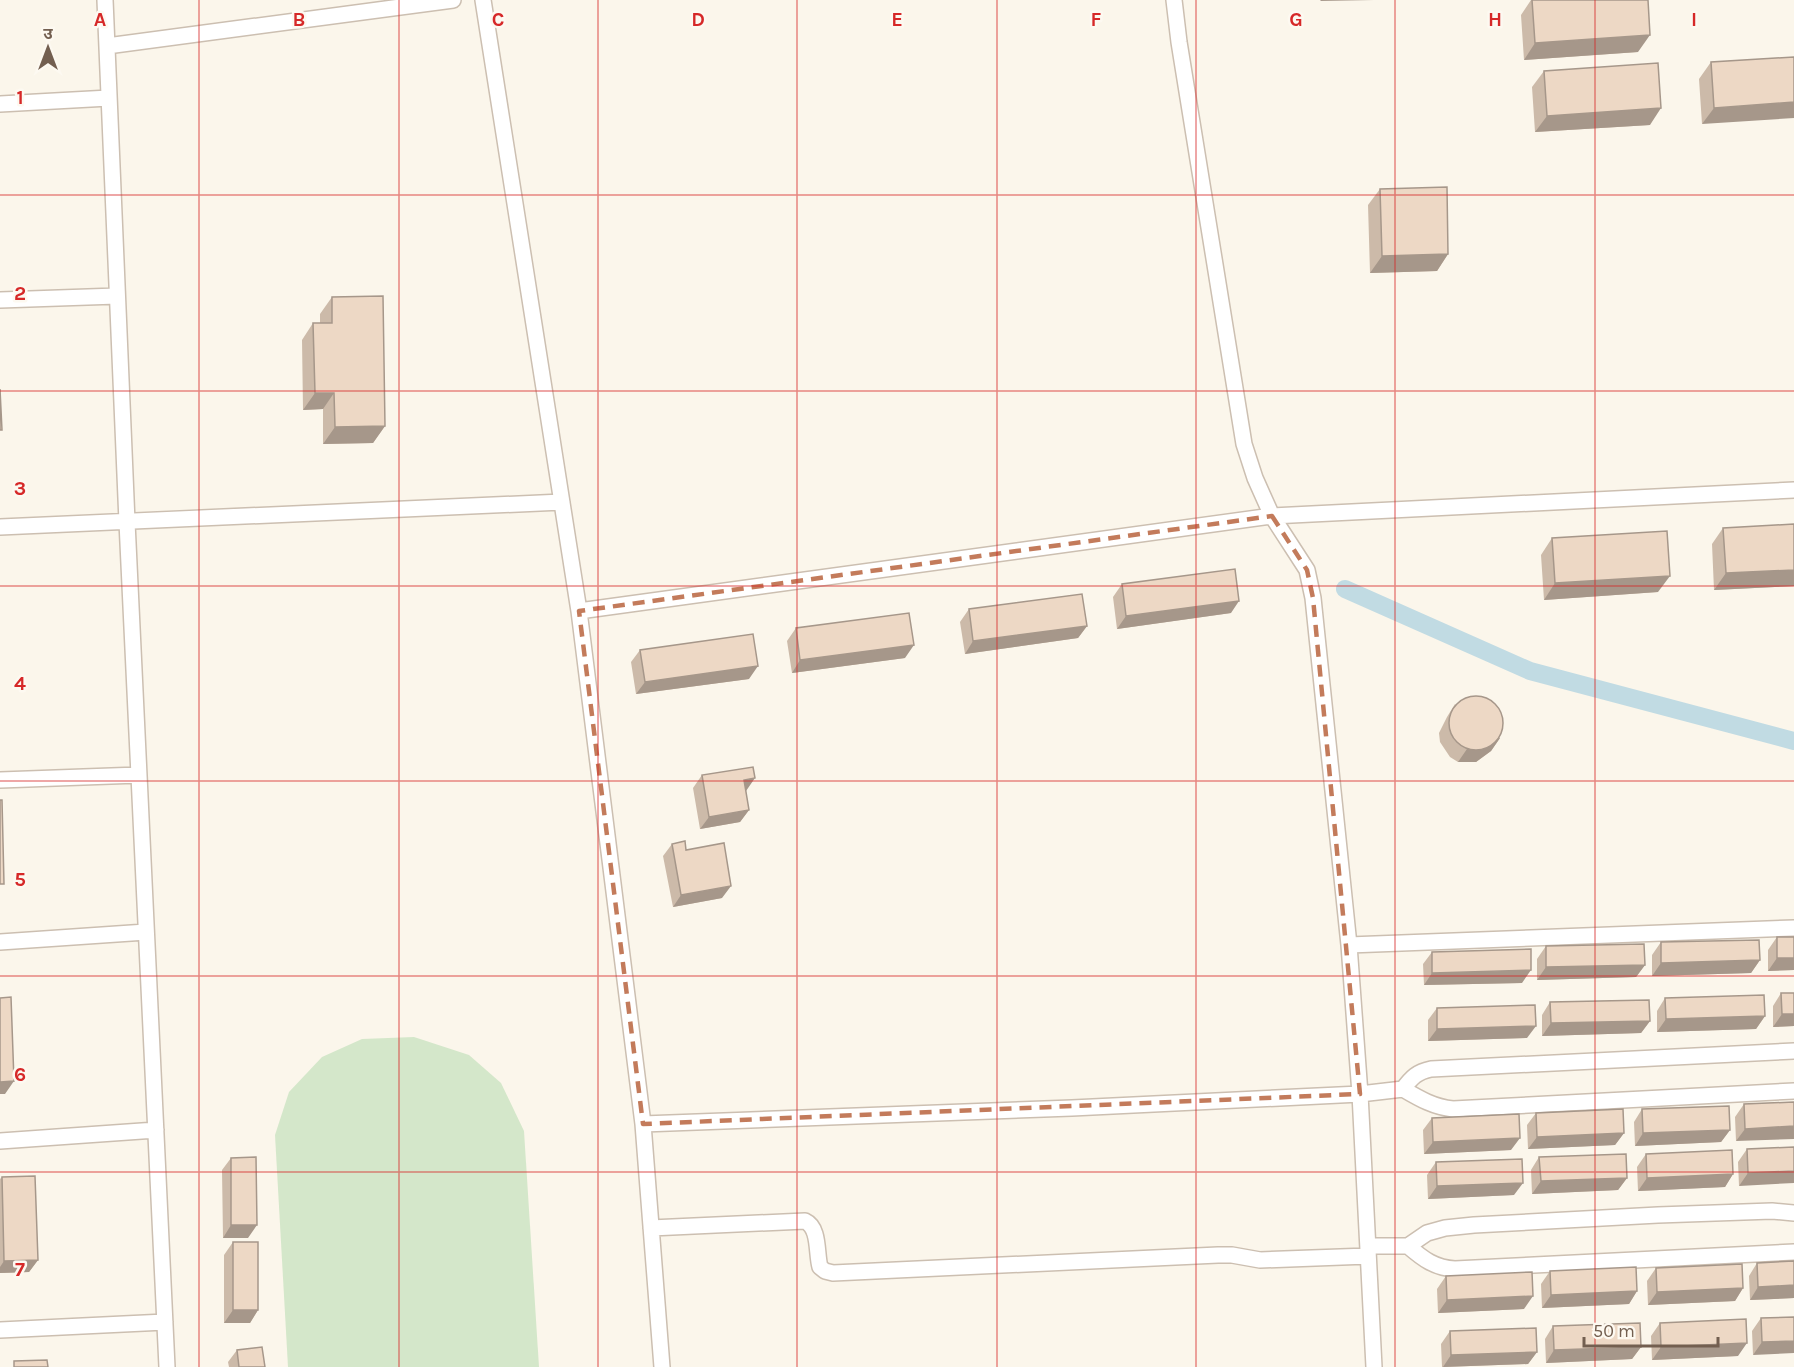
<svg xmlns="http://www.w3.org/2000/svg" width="1794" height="1367" viewBox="0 0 1794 1367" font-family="Karla,'Noto Sans Devanagari',sans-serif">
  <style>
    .green { fill: #d4e7ca }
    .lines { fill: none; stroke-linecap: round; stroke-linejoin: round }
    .canal { stroke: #c1dbe3; stroke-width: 18 }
    .street-casing { stroke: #ccbfb1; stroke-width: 18 }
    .street { stroke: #fff; stroke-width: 15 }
    .wall { fill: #ccbaa9 }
    .shaded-wall { fill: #a6978a }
    .building { fill: #edd8c5; stroke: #a6978a; stroke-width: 1.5 }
    .marked { fill: none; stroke: #c37b5b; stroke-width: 4.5; stroke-dasharray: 12 8; stroke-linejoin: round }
    .grid { fill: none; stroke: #d62828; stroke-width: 1.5; stroke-opacity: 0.55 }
    .grid-label { font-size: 20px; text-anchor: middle; font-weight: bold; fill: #d62828; stroke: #fdf9f1; stroke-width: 5; stroke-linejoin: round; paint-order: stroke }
  </style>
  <rect width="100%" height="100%" fill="#fbf6eb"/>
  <path class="green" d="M414,1037L469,1055L501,1083L524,1131L539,1367H288L275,1135L289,1092L322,1057L362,1039Z"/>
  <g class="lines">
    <path class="canal" d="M1345,589L1530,671L1794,741"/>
    <g class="street-casing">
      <path id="street" d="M105,0L127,522L167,1367
        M483,0L579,611L643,1124L662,1367
        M1174,0L1179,42L1244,444L1255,478L1272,516L1307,570L1313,598L1349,945L1360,1094L1374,1367
        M107,46L453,0
        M0,104L109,98
        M0,300L117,296
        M0,527L562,502
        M579,611L1272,516L1794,490
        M0,780L139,775
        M0,942L146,932
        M1349,945L1794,928
        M1403,1089C1420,1099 1434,1107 1453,1109L1794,1091
        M643,1124L1072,1108L1360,1094L1403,1089C1412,1077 1417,1072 1431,1069L1794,1051
        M0,1141L156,1130
        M651,1228L805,1221C820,1228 816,1253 820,1267L825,1271L833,1273L1218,1255H1232L1260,1260L1368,1256
        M1368,1246H1408L1427,1233L1445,1228L1474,1225L1658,1215L1772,1211L1794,1213
        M1408,1246C1423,1259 1435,1268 1455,1269L1794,1252
        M0,1330L165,1322"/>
    </g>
    <use href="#street" class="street"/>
  </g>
  <path class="wall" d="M1531,0H1532L1638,52L1524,60L1521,15Z
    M1794,57L1702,124L1699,79L1711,62Z
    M1544,71L1650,125L1535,132L1532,87Z
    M1380,189L1448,254L1437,271L1370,273L1368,205Z
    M332,297L385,426L373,443L323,444V409L303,410L302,340L313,323H320V314Z
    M1794,524V586L1714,590L1712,544L1723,528Z
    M1552,538L1658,592L1544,600L1541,555Z
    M1122,584L1231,613L1117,629L1113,597Z
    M969,609L1087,626L1078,638L965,654L960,622Z
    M796,628L905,658L792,673L787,641Z
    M640,650L749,679L636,694L631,662Z
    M1455,704L1500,738L1491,751L1476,762H1458L1450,757L1440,742L1439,733L1447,717Z
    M702,775L746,791L749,810L740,822L700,829L693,788Z
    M672,844L686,850L722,898L673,907L663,856Z
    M1777,937H1794V970L1768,971V950Z
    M1661,942L1760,960L1751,973L1652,976V955Z
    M1546,946L1645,965L1636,977L1537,980V959Z
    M1432,952L1522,983L1424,985L1423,964Z
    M1781,993L1794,1026L1773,1027V1006Z
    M1665,998L1765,1016L1756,1029L1657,1032V1011Z
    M1550,1002L1650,1021L1641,1033L1542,1036V1015Z
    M1437,1008L1527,1038L1428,1041V1020Z
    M1794,1102L1736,1141L1735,1117L1744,1104Z
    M1642,1109L1730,1130L1721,1142L1635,1146L1634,1122Z
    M1536,1113L1624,1133L1615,1145L1528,1149L1527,1125Z
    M1432,1118L1511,1150L1424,1154L1423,1130Z
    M1794,1147L1739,1186L1738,1162L1747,1149Z
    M1646,1154L1733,1174L1725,1187L1638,1191L1637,1167Z
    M1539,1157L1627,1178L1618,1190L1532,1194L1531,1170Z
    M231,1158L248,1238H223L222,1170Z
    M1436,1162L1514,1195L1428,1199L1427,1175Z
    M2,1177L38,1260L29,1272L0,1273V1179Z
    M233,1242L258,1310L250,1323H224V1255Z
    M1794,1261V1298L1750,1300L1749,1276L1757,1263Z
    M1656,1268L1743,1288L1735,1301L1648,1305L1647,1281Z
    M1550,1271L1637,1291L1629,1304L1542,1308L1541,1284Z
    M1446,1276L1524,1309L1438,1313L1437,1289Z
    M1794,1317L1753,1355L1752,1331L1761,1318Z
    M1660,1323L1738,1356L1652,1360L1651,1336Z
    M1553,1326L1641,1347L1632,1359L1546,1363L1545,1339Z
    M1450,1331L1537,1352L1528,1364L1442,1367L1441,1344Z
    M237,1350L265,1367H229L228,1362Z"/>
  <path class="shaded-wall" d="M1321,0H1374L1320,1Z
    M1650,35L1638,52L1524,60L1535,43Z
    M1794,102V118L1702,124L1714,108Z
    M1661,108L1650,125L1535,132L1547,116Z
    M1448,254L1437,271L1370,273L1382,256Z
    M315,393H334L323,409L303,410Z
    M385,426L373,443L323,444L335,427Z
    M1794,570V586L1714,590L1726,573Z
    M1670,576L1658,592L1544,600L1555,583Z
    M1239,601L1231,613L1117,629L1126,616Z
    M1087,626L1078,638L965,654L973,641Z
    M914,645L905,658L792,673L800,660Z
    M758,666L749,679L636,694L645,682Z
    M1500,738L1491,751L1476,762H1458L1467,749Z
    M755,778L746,791L735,792L744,780Z
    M749,810L740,822L700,829L709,817Z
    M731,886L722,898L673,907L681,895Z
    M1777,958H1794V970L1768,971Z
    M1760,960L1751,973L1652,976L1661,963Z
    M1645,965L1636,977L1537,980L1546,967Z
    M1531,970L1522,983L1424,985L1432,973Z
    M1782,1014H1794V1026L1773,1027Z
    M1765,1016L1756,1029L1657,1032L1666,1019Z
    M1650,1021L1641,1033L1542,1036L1551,1023Z
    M1536,1026L1527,1038L1428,1041L1437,1029Z
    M14,1081L5,1094H0V1082Z
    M1794,1126V1139L1736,1141L1745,1129Z
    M1730,1130L1721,1142L1635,1146L1643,1133Z
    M1624,1133L1615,1145L1528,1149L1537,1137Z
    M1520,1138L1511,1150L1424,1154L1433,1142Z
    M1794,1171V1183L1739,1186L1748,1173Z
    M1733,1174L1725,1187L1638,1191L1647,1178Z
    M1627,1178L1618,1190L1532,1194L1541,1181Z
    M1523,1183L1514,1195L1428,1199L1437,1186Z
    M231,1225H257L248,1238H223Z
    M38,1260L29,1272L0,1273V1267L4,1261Z
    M1794,1285V1298L1750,1300L1758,1287Z
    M1743,1288L1735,1301L1648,1305L1657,1292Z
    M1637,1291L1629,1304L1542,1308L1551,1295Z
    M1533,1296L1524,1309L1438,1313L1447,1300Z
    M233,1310H258L250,1323H224Z
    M1794,1341V1353L1753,1355L1762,1342Z
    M1747,1343L1738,1356L1652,1360L1661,1347Z
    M1641,1347L1632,1359L1546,1363L1554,1350Z
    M1537,1352L1528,1364L1443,1367L1451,1355Z"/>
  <path class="building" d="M1532,0H1648L1650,35L1535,43Z
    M1794,57V102L1714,108L1711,62Z
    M1658,63L1661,108L1547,116L1544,71Z
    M1447,187L1448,254L1382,256L1380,189Z
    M383,296L385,426L335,427L334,393H315L313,323H332V297Z
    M0,389L2,430H0Z
    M1794,524V570L1726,573L1723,528Z
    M1667,531L1670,576L1555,583L1552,538Z
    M1235,569L1239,601L1126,616L1122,584Z
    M1082,594L1087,626L973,641L969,609Z
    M909,613L914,645L800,660L796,628Z
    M753,634L758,666L645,682L640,650Z
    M1449 723a27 27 0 1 1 54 0a27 27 0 1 1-54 0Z
    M753,767L755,778L744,780L749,810L709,817L702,775Z
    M0,800H2L4,884H0Z
    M685,841L686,850L724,843L731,886L681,895L672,844Z
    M1777,937H1794V958H1777Z
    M1759,940L1760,960L1661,963V942Z
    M1644,944L1645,965L1546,967V946Z
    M1531,949V970L1432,973V952Z
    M1781,993H1794V1014H1782Z
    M1764,995L1765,1016L1666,1019L1665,998Z
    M11,997L14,1081L0,1082V998Z
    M1649,1000L1650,1021L1551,1023L1550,1002Z
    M1535,1005L1536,1026L1437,1029V1008Z
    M1794,1102V1126L1745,1129L1744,1104Z
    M1729,1106L1730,1130L1643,1133L1642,1109Z
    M1623,1109L1624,1133L1537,1137L1536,1113Z
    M1519,1114L1520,1138L1433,1142L1432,1118Z
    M1794,1147V1171L1748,1173L1747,1149Z
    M1732,1150L1733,1174L1647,1178L1646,1154Z
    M1626,1154L1627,1178L1541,1181L1539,1157Z
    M256,1157L257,1225H231V1158Z
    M1522,1159L1523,1183L1437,1186L1436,1162Z
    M35,1176L38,1260L4,1261L2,1177Z
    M233,1242H258V1310H233Z
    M1794,1261V1285L1758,1287L1757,1263Z
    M1742,1264L1743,1288L1657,1292L1656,1268Z
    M1636,1267L1637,1291L1551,1295L1550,1271Z
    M1532,1272L1533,1296L1447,1300L1446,1276Z
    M1794,1317V1341L1762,1342L1761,1318Z
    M1746,1319L1747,1343L1661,1347L1660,1323Z
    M1640,1323L1641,1347L1554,1350L1553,1326Z
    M1536,1328L1537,1352L1451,1355L1450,1331Z
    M262,1347L265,1367H239L237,1350Z
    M47,1360L48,1367H14V1361Z"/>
  <path class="marked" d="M1272,516L1307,570L1313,598L1360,1094L643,1124L579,611Z"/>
  <path class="grid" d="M199,0V1367M399,0V1367M598,0V1367M797,0V1367M997,0V1367M1196,0V1367M1395,0V1367M1595,0V1367M0,195H1794M0,391H1794M0,586H1794M0,781H1794M0,976H1794M0,1172H1794"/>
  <g class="grid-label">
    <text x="100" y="26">A</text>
    <text x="299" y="26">B</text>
    <text x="498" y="26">C</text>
    <text x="698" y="26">D</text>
    <text x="897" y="26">E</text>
    <text x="1096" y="26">F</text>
    <text x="1296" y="26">G</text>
    <text x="1495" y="26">H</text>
    <text x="1694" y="26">I</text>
    <text x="20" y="104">1</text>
    <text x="20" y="300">2</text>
    <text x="20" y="495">3</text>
    <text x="20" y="690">4</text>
    <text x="20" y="886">5</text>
    <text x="20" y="1081">6</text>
    <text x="20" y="1276">7</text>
  </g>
  <g transform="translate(48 48)" stroke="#fdf9f1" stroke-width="4.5" paint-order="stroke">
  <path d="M0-4.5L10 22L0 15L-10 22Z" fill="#735f50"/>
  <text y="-9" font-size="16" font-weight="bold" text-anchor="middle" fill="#735f50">उ</text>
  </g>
  <path d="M1584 1337v9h134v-9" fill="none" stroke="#735f50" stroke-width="3"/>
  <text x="1593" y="1337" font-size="18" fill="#735f50" stroke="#fdf9f1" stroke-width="4.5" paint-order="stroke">50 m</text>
</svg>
